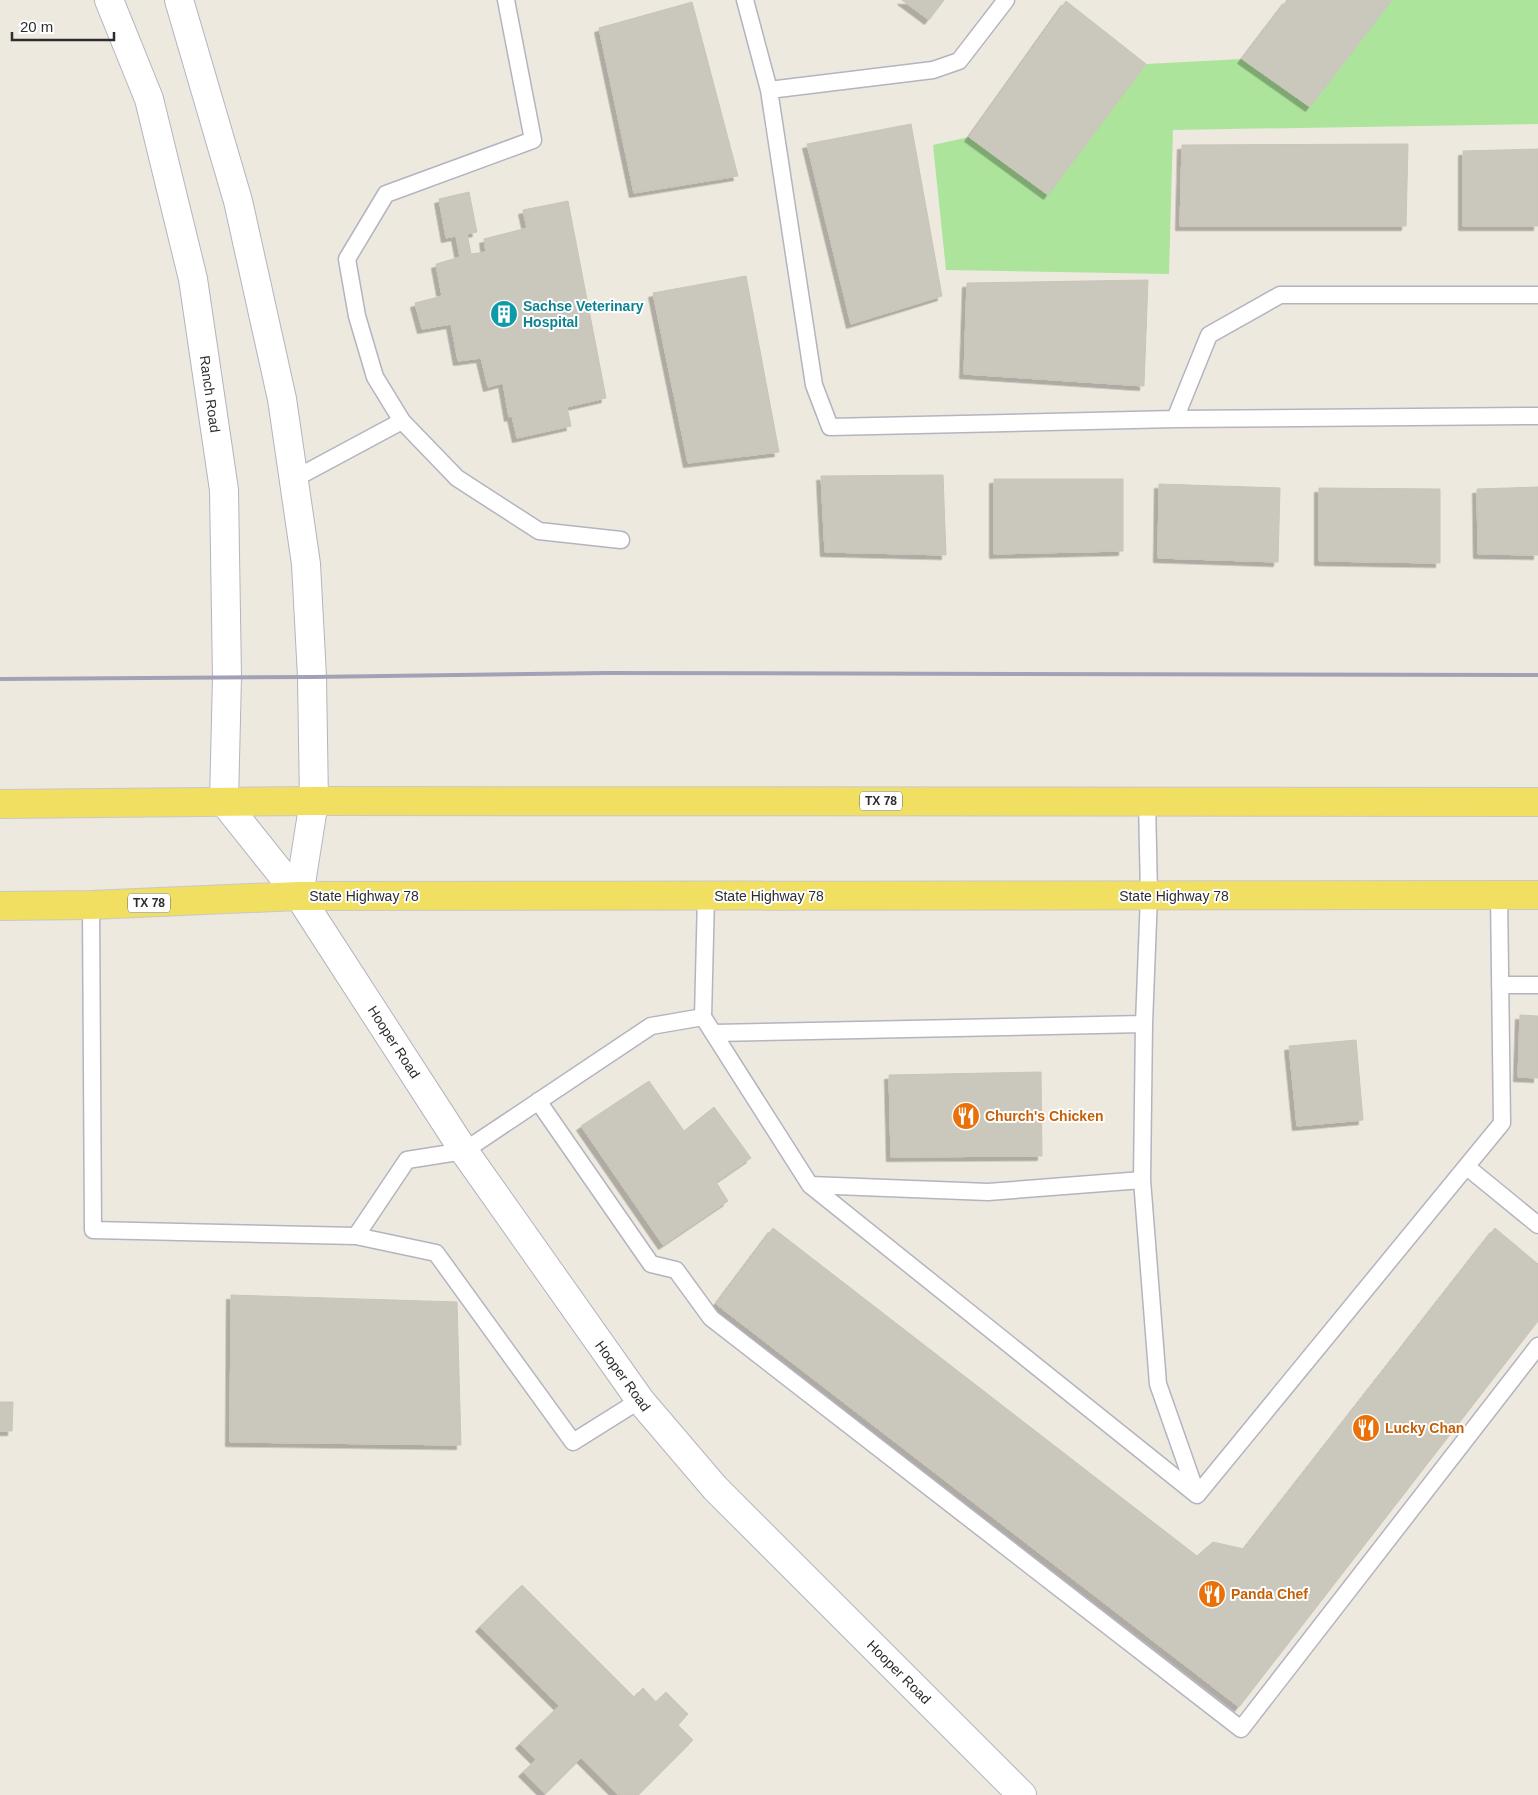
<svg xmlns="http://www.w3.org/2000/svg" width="1538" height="1795" viewBox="0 0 1538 1795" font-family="Helvetica,sans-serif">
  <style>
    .green { fill: #ade49c }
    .building { fill: #cac7bd; stroke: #cac5b8; filter: url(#shadow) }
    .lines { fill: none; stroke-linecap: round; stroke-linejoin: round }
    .service-casing { stroke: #b3b4c0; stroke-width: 19 }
    .tertiary-casing { stroke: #b3b4c0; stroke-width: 30 }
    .secondary-casing { stroke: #b3b4c0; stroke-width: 30 }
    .primary-casing { stroke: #c8c8c8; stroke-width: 30 }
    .service { stroke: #fff; stroke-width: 16 }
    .tertiary { stroke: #fff; stroke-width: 28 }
    .secondary { stroke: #fff; stroke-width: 28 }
    .primary { stroke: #f1df61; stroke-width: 28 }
    .rail { stroke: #a1a2b7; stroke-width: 4 }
    .labels { text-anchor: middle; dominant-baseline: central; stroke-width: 4; stroke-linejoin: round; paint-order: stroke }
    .shield { fill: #fff; stroke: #6c6c6c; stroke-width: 1 }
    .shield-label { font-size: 12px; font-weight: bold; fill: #2d2d2d }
    .culture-label { font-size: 14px; font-weight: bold; fill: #0d838f; stroke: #fff; text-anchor: start }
    .street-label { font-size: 14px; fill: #2d2d2d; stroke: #fff }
    .food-label { font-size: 14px; font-weight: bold; fill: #c56008; stroke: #fff; text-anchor: start }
  </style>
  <defs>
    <filter id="shadow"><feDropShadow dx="-4.5" dy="4.5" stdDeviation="0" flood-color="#0004"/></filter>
  </defs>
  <rect width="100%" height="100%" fill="#eee9df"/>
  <path class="green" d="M1392,0H1538V124L1173,130L1169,274L946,270L933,145L969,137L1048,195L1146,64L1242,59L1310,107Z"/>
  <path class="building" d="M902,0H944L929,20Z
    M1287,0H1392L1310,107L1242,59Z
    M1066,1L1146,64L1048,195L969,137Z
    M692,2L738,176L634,193L599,28Z
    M911,124L942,296L851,324L807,144Z
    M1408,144L1406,226H1180L1182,145Z
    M1538,149V226H1463V151Z
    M469,192L477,232L467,234L471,254L486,252L484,239L527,228L523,210L568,201L606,398L567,407L571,426L517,438L512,416L509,417L503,383L488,387L481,358L458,361L451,324L422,329L415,303L442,296L436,264L460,257L456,236L446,238L439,199Z
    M746,276L779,452L688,463L653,293Z
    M1148,280L1144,386L964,374L967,283Z
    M943,475L946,555L825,552L821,476Z
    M994,479H1123V551L994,554Z
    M1159,484L1280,488L1278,562L1158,558Z
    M1538,487V555L1478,554L1477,489Z
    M1319,488L1440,489V563L1319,561Z
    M1520,1015L1538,1016V1078L1518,1077Z
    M1356,1040L1363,1120L1297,1126L1289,1046Z
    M1041,1072L1042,1156L891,1157L889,1075Z
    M649,1081L684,1131L714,1107L751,1158L716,1182L728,1201L663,1245L581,1126Z
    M773,1228L1197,1556L1213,1542L1244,1549L1495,1228L1538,1264V1321L1239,1707L716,1304Z
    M231,1295L457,1302L461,1445L230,1442Z
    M0,1402H13L12,1431H0Z
    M522,1585L634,1697L643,1688L656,1702L666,1692L688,1714L678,1725L693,1740L638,1795H618L581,1758L545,1794L523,1772L536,1760L520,1744L559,1706L480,1627Z"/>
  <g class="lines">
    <g class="service-casing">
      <path id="service" d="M506,0L533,140L386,194L347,259L357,316L375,377L402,421L457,478L539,531L621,540
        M745,0L769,90L814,385L830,427L1175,419L1538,416
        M769,90L933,70L959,61L1006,0
        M1175,419L1209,335L1280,295H1538
        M294,479L402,421
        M1147,801L1149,895L1144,1024L1142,1180L1158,1384L1197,1495
        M706,896L703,1017L810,1185L1197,1495L1502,1123L1499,895
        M91,905L93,1230L356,1236L407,1160L464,1151L651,1026L703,1017
        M1500,985H1538
        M714,1033L1144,1024
        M538,1101L651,1264L676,1270L711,1318L1241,1729L1538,1346
        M1467,1167L1538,1225
        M810,1185L988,1192L1142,1180
        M356,1236L436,1253L573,1442L640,1400"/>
    </g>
    <g class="tertiary-casing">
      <path id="tertiary" d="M224,802L299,896L464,1151L640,1400L715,1488L1022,1795
        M299,896L314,801"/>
    </g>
    <g class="secondary-casing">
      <path id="secondary" d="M109,0L149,99L193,279L224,490L227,677L224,802
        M179,0L238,201L282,399L306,564L312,677L314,801"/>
    </g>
    <g class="primary-casing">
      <path id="primary" d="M0,804L314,801L1538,802
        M0,906L91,905L299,896L1538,895"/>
    </g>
    <use href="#service" class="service"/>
    <use href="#tertiary" class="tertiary"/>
    <use href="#secondary" class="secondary"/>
    <use href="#primary" class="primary"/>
    <path class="rail" d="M0,679L312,677L606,673L1538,675"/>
  </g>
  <defs>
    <g id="building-disc" transform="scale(1.4375)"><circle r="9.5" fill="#0f9aa8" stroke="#fff"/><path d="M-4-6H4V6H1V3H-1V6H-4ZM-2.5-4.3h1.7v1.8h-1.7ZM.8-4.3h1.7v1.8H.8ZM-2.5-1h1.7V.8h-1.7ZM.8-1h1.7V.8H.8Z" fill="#fff"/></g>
    <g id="restaurant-disc" transform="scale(1.4375)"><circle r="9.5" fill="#e8710a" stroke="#fff"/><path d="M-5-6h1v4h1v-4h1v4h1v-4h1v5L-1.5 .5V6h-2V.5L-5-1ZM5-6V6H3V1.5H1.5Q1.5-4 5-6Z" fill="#fff"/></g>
  </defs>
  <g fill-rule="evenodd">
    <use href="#building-disc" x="504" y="314"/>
    <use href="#restaurant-disc" x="966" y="1116"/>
    <use href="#restaurant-disc" x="1366" y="1428"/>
    <use href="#restaurant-disc" x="1212" y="1594"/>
  </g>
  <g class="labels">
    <g class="shield">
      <rect x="860" y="791.5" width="42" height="19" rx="4"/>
      <rect x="128" y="893.5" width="42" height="19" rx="4"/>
    </g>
    <g class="shield-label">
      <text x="881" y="801">TX 78</text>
      <text x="149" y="903">TX 78</text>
    </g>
    <g class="culture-label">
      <text x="523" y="306">Sachse Veterinary<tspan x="523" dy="16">Hospital</tspan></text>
    </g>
    <g class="street-label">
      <text transform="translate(210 394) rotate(82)">Ranch Road</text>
      <text x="364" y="896">State Highway 78</text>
      <text x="769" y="896">State Highway 78</text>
      <text x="1174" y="896">State Highway 78</text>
      <text transform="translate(394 1042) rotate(57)">Hooper Road</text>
      <text transform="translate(623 1376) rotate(54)">Hooper Road</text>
      <text transform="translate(899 1672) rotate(45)">Hooper Road</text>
    </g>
    <g class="food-label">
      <text x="985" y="1116">Church's Chicken</text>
      <text x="1385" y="1428">Lucky Chan</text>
      <text x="1231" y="1594">Panda Chef</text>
    </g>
  </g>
  <path d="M12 32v8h102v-8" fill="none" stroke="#2d2d2d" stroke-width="2.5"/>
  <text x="20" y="32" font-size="15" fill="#2d2d2d" stroke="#ffffff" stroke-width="4" paint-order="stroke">20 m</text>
</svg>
